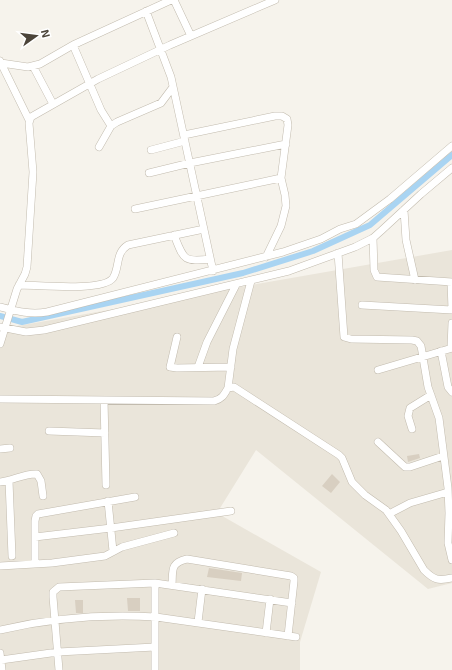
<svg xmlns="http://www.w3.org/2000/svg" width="452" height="670" viewBox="0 0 452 670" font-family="'Exo 2',sans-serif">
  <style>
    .residential { fill: #eae5da }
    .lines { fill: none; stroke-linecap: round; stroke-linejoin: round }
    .canal { stroke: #a9d4f2; stroke-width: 6 }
    .building { fill: #d8cfc1 }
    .minor-casing { stroke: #c2bbae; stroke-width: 8 }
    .minor { stroke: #fff; stroke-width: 7 }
  </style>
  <rect width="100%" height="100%" fill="#f6f3ec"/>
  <path class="residential" d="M452,250V583L428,589L256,450L217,513L321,572L300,642V670H0V329Z"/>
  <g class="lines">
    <path class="canal" d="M0,316L22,322L243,273L313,251L370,225L452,155"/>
  </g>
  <path class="building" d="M419,454L420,458L408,462L407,456Z
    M332,474L340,482L331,493L322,486Z
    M209,568L242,573L241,581L207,577Z
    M127,598H140V611H128Z
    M75,600H83V613H76Z"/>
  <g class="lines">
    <g class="minor-casing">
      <path id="minor" d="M174,0L191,36
        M146,11L171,77L213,271
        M73,45L101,110L111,126
        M0,61L29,120
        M1,63L28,67L40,64L73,45L171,0
        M33,66L53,104
        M184,135L275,116H282L287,119L288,125L281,178L285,195L286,206L281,226L266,257
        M99,147L111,126L117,122L161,103L173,87
        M151,150L185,141
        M149,173L190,163L286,144
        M135,209L281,178
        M404,210L406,240L415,280
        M174,235C184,260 183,262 210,259
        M373,238L374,270L377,277L452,282
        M338,253L344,337L351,339L412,340L417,341L421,346L428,387L439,418L448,488L449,513L448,543L452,560
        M451,282L452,309
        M19,285C37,285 103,292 113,278C120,267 115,253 128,245L204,229
        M362,305L452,310
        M0,307C16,311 30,315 47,312L283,252L321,239L340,229L356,224L390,199L452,146
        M0,327L26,332L44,330L289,271L355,247L373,238L382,230L421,194L452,168
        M177,337L170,367L177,368L231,367
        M0,344L17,289L25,274L27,267L33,172L29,123L31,117L98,79L170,45L275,0
        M451,348L452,323
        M441,351L448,387L452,392
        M198,367L207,342L236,285
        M378,370L452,348
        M228,388L233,349L251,281
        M0,399L214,401C222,399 224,395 228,388L234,387L339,455L342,458L352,482L365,495L386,510L401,531L424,570C434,580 438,581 452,578
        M104,400L106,485
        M412,429L408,416L410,408L431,395
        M49,431L105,433
        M378,442L405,467H410L443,456
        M0,449L10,448
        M9,481L12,556
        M0,482C12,481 25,473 37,474L41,481L43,496
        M108,501L113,551
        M389,514L410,503L448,492
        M35,537L111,528L231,511
        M35,564V521L36,516L38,514L135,497
        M0,566L52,563L105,556L122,547L174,533
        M172,585C173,570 170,563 187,559L291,576L294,578V581L288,636
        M198,622L202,589
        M0,630C51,618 104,614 156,617L296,637
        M266,633L270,599
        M0,653L2,670
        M1,660L58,652L155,647
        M59,670L53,597V592L59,587L155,583L292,603
        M155,670V583"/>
    </g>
    <use href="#minor" class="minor"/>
  </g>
  <g transform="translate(36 36) rotate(76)" stroke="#ffffff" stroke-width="3" paint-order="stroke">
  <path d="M0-3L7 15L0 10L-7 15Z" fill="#4b4439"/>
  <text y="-6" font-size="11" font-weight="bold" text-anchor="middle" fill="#4b4439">N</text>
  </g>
</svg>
